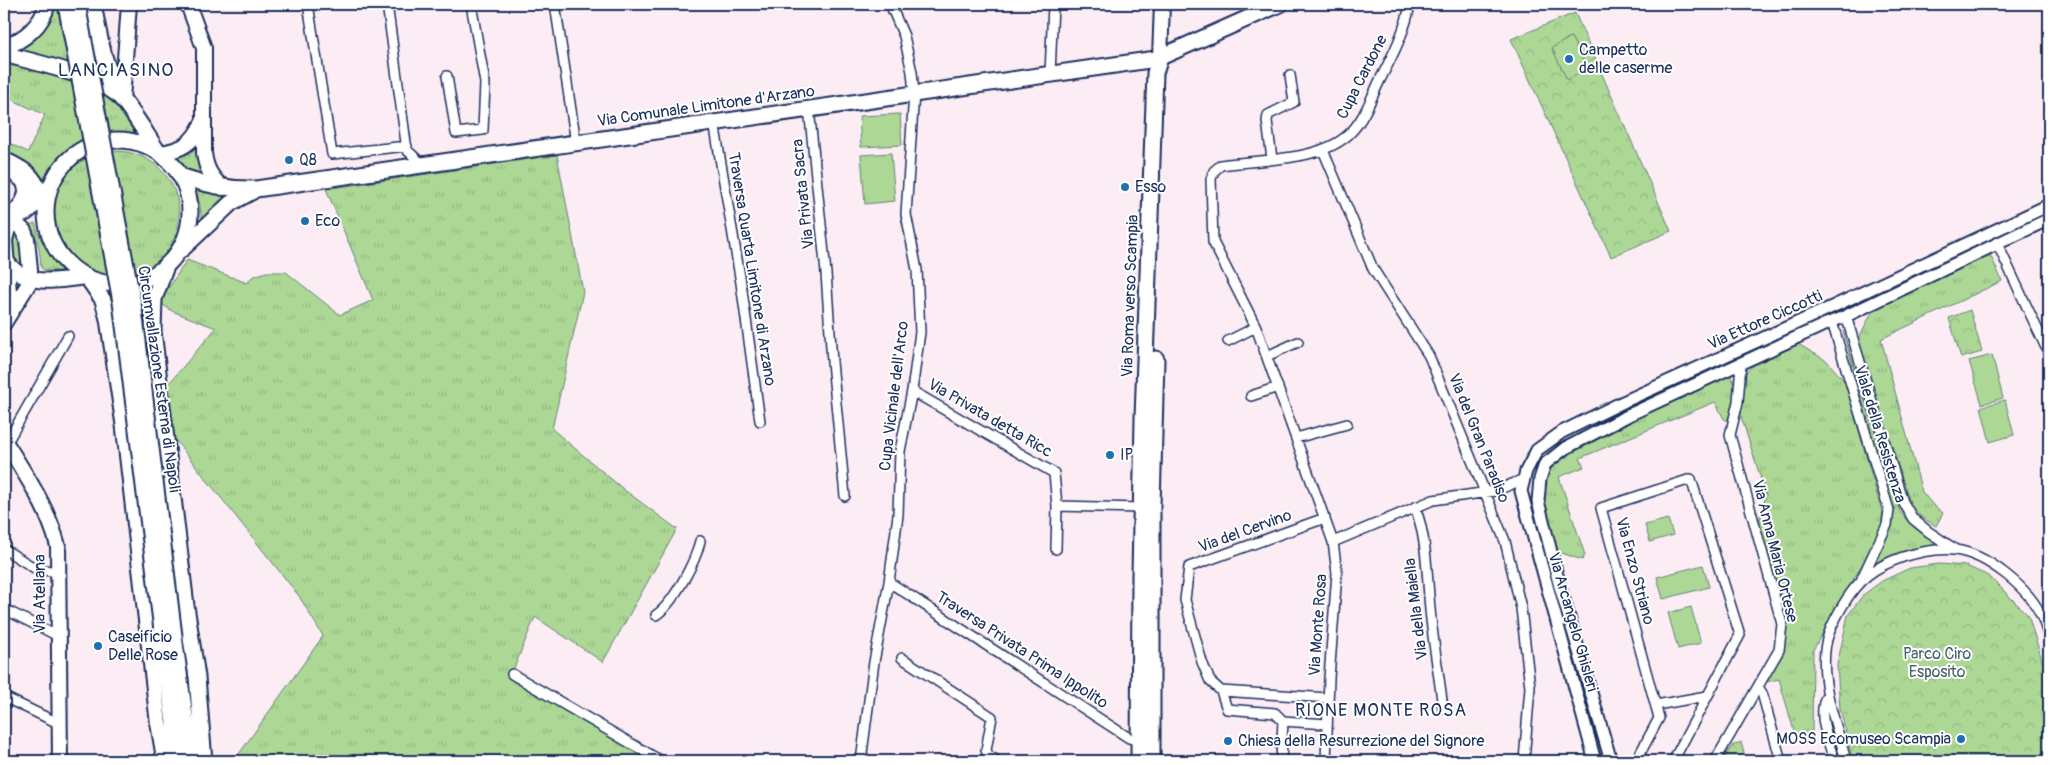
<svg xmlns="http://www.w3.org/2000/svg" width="2053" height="765" viewBox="0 0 2053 765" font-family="Pangolin,sans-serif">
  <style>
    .grass { fill: url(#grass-tufts); stroke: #64837a }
    .park { fill: url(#park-crowns); stroke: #64837a }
    .garden { fill: #acd795; stroke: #64837a }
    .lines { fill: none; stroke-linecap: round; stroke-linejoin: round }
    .minor-casing { stroke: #1b2f5e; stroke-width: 12 }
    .tertiary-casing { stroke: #1b2f5e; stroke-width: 15 }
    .secondary-casing { stroke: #1b2f5e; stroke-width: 18 }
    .primary-casing { stroke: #1b2f5e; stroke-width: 19 }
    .trunk-casing { stroke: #1b2f5e; stroke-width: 19 }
    .minor { stroke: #fff; stroke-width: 9 }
    .tertiary { stroke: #fff; stroke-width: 11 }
    .secondary { stroke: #fff; stroke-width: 14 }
    .primary { stroke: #fff; stroke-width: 15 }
    .trunk { stroke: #fff; stroke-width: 15 }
    .trunk-bridge-casing { stroke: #1b2f5e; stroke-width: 19; stroke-linecap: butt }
    .trunk-bridge { stroke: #fff; stroke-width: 15 }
    .poi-dot { fill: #1f6fb2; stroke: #fff; stroke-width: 2 }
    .labels { text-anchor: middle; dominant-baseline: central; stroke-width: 4; stroke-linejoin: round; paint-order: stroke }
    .poi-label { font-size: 16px; fill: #1b2f5e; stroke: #fff; text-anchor: start }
    .street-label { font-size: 16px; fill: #1b2f5e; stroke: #fff }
    .park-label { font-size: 16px; fill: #46616e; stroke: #fff }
    .neighbourhood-label { font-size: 18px; letter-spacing: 1px; fill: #1b2f5e; stroke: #fff }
    .quarter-label { font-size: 19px; letter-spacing: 1px; fill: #1b2f5e; stroke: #fff }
  </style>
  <defs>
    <pattern id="grass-tufts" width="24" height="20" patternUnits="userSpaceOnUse" patternTransform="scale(1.25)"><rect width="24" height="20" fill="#acd795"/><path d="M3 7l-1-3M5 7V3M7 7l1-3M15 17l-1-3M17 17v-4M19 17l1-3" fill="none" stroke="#93b983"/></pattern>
    <pattern id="park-crowns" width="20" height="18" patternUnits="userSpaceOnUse" patternTransform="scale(1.25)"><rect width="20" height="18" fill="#acd795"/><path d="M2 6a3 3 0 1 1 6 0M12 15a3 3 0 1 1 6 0" fill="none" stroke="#93b983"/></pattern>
  </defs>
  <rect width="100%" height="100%" fill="#fcecf4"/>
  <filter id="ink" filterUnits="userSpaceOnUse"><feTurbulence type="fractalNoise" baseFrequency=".02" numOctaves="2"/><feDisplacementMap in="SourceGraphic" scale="10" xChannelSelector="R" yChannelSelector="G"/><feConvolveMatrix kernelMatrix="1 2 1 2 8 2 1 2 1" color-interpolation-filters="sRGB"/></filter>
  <g filter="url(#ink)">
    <path class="grass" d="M50,4H89L103,75L14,50Z
      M4,62L77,83L105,94L116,105L139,139C93,128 69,141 43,179L23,163L4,152V141L28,152L45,115L4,96Z
      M201,145L208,181L183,170L173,159L191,153Z
      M53 214a63 63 0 1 1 126 0a63 63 0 1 1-126 0Z
      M557,155L583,292L552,429L623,489L677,529L603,662L535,617L512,673L651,761H234L323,636L299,596L149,407L216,328L172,311L159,302L187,260L247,283L252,277L266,272H286L340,315L373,300L326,189Z
      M195,188L230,197L202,225L200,205Z
      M35,223L39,236L61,271H46L41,268C40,253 39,238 30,225Z
      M17,231L20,233L25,267L15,260L12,244Z
      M1990,254L2002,281L1881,339L1922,492L1933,505L1943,513L1936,526L1921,517L1911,506L1860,347L1859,338L1874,308Z
      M1843,331L1900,512C1911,526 1921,534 1938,541L1939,545C1915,548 1891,552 1871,566L1893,511Z
      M1798,344L1827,361L1845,382L1883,515L1880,533L1813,650L1812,736L1796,738L1779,679L1766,682L1780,642L1775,602L1756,532L1766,495L1741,416L1744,374L1756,363Z
      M1730,374C1739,394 1736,402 1728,421L1724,419L1715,402L1580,458L1584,467L1559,477L1585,555L1582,560L1556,551L1538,495L1554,456Z"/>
    <path class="park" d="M1575,13L1671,231L1611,257L1511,39Z
      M1970,310L1982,352L1961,358L1949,318Z
      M1939,564L1966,566L1989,576L2028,615L2049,682V761H1853L1840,709L1837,665L1848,615L1863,595L1882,581L1910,568Z
      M1741,742L1746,761H1723L1732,746Z"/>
    <path class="garden" d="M1571,37L1588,69L1567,80L1552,48Z
      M900,114L902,145L861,147L859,116Z
      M891,153L895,201L865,204L861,155Z
      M1992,355L2003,398L1982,404L1969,361Z
      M2005,400L2014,435L1990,442L1981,407Z
      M1668,519L1673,535L1650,542L1645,525Z
      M1703,565L1709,587L1663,599L1657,577Z
      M1691,607L1701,643L1678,649L1668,613Z"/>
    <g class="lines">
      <g class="minor-casing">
        <path id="minor" d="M308,4L332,154L407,146
          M387,4L407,150L423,165
          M555,4L576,143
          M1050,75L1053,4
          M447,76L456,133L483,130L485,83L471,4
          M809,108L826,273L832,362L845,496
          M714,122L741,283L760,421
          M1323,150L1373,269L1429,356L1505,541L1521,608L1530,687L1524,761
          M1272,159L1267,121L1268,115L1294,102L1290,75
          M1997,243L2049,354
          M1846,316L1903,502L1913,519L1929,532L1956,550
          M1832,322L1889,510L1887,525L1862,578
          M1228,341L1256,327
          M1267,356L1298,342
          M912,391L1054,473L1057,506L1141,508
          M1251,396L1278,387
          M1296,438L1347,424
          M4,442L10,437L68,336
          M1415,507C1427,538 1427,576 1430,609C1433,642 1439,675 1443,708
          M1333,542L1433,500L1495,491L1524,479
          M4,549L36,569L59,572
          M1056,549L1057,506
          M889,582L1129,738L1139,741
          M4,609L58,636
          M656,615C673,604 696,561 700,541
          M902,658L992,717L986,750L988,755L997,761
          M512,674L661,761
          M1758,687L1762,693L1781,761
          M1221,691L1210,681L1202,662L1185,600L1189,567L1325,518
          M4,697L58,723
          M1826,697C1817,716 1829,741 1834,761
          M1656,705L1707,696
          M1327,724L1283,721L1275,713L1227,709L1221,691L1328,698
          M861,761L874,662L889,582L898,515L900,451L912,391L920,332L917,270L906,214L914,93L912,72L904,36L890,4
          M1281,761L1283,721
          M1326,761L1329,678L1337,573L1333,542L1256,327L1213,242L1211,179L1214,171L1221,165C1260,159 1324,162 1352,131C1365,117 1372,96 1381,78C1393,55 1406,29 1410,4
          M1636,761L1659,718L1601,508L1691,479L1740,635L1673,761
          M1715,761L1779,650L1782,624L1730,435L1738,402L1741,364
          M1846,761C1837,725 1821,689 1825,651C1826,635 1835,619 1843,605C1858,579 1874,567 1903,557C1919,552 1937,548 1955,550C1987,554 2029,588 2042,617C2045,624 2047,631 2049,639"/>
      </g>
      <g class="tertiary-casing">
        <path id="tertiary" d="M1595,761L1521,491L1526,471L1537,450L1562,432L1623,402L1834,306L2049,205
          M1611,761L1559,583L1538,501L1540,479L1545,464L1564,449L1631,414L1826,324L1846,316L2049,219"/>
      </g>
      <g class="secondary-casing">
        <path id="secondary" d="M188,4L204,48V153C206,169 211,177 223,188
          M1160,58L1162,4
          M122,100L129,4
          M159,153C183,150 192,144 203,122
          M7,219L26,213L31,209L49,188
          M4,257C23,290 56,280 87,277
          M4,306L9,292L5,240L11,218
          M4,323L31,280L27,239L24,231L11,218
          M4,440C25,474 48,507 58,546L60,761"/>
      </g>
      <g class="primary-casing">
        <path id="primary" d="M4,54C33,62 101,76 121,98C135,114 146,134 158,152
          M46 212a72 72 0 1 1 144 0a72 72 0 1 1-144 0Z
          M4,160C30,172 37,178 44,207
          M180,176C206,185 229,190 256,189L1156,59L1280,4
          M11,218L24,201L27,191L24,181L14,173
          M182,249L231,203L253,191
          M1139,761L1140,577L1143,418L1155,73L1160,58
          M1152,761V506L1156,359"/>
      </g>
      <g class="trunk-casing">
        <path id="trunk" d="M93,4C100,40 103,63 120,97
          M4,47C23,41 43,25 47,4
          M166,266L154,299L153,331L186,606L197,677L204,761
          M87,277L103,300L108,319L124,425L158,720L165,761
          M174,636L191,761
          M163,638L179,761"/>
      </g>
      <use href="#minor" class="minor"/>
      <use href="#tertiary" class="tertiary"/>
      <use href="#secondary" class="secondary"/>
      <use href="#primary" class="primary"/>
      <use href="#trunk" class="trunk"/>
      <g class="trunk-bridge-casing">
        <path id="trunk-bridge" d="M66,4L121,302L163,638
          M77,4L134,309L174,636"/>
      </g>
      <use href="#trunk-bridge" class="trunk-bridge"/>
    </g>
  </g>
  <g class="poi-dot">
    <circle cx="1569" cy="59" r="5"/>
    <circle cx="289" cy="160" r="5"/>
    <circle cx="1125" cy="187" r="5"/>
    <circle cx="305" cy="221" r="5"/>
    <circle cx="1110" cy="455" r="5"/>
    <circle cx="98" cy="646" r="5"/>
    <circle cx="1961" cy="739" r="5"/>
    <circle cx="1228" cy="741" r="5"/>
  </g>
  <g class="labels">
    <g class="poi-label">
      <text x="1579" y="50">Campetto<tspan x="1579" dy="18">delle caserme</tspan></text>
      <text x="299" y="160">Q8</text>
      <text x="1135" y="187">Esso</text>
      <text x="315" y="221">Eco</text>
      <text x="1120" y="455">IP</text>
      <text x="108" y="637">Caseificio<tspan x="108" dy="18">Delle Rose</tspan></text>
      <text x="1951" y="739" text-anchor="end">MOSS Ecomuseo Scampia</text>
      <text x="1238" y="741">Chiesa della Resurrezione del Signore</text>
    </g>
    <g class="street-label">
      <text transform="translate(1362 77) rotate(-63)">Cupa Cardone</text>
      <text transform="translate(706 106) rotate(-8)">Via Comunale Limitone d'Arzano</text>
      <text transform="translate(803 194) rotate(-96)">Via Privata Sacra</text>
      <text transform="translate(752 269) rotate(81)">Traversa Quarta Limitone di Arzano</text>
      <text transform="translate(1130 296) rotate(-88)">Via Roma verso Scampia</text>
      <text transform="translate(1765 320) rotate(-24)">Via Ettore Ciccotti</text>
      <text transform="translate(159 379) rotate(82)">Circumvallazione Esterna di Napoli</text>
      <text transform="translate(894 396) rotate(-83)">Cupa Vicinale dell'Arco</text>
      <text transform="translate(990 418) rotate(30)">Via Privata detta Ricc</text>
      <text transform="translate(1880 434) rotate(73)">Viale della Resistenza</text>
      <text transform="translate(1479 438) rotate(68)">Via del Gran Paradiso</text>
      <text transform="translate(1245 531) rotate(-20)">Via del Cervino</text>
      <text transform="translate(1775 551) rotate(76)">Via Anna Maria Ortese</text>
      <text transform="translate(1635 571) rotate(75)">Via Enzo Striano</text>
      <text transform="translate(40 594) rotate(-90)">Via Atellana</text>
      <text transform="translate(1416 609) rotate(-97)">Via della Maiella</text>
      <text transform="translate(1573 622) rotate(74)">Via Arcangelo Ghisleri</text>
      <text transform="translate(1318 625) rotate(-86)">Via Monte Rosa</text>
      <text transform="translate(1022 650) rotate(33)">Traversa Privata Prima Ippolito</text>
    </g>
    <g class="park-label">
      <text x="1937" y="654">Parco Ciro<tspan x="1937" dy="18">Esposito</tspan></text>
    </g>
    <g class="neighbourhood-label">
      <text x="1381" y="710">RIONE MONTE ROSA</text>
    </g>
    <g class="quarter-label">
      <text x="116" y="70">LANCIASINO</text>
    </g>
  </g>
  <rect width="2053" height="765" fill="none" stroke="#fff" stroke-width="20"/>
  <rect x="10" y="10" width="2033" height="745" fill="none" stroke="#1b2f5e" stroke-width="2" filter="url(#ink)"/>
</svg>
